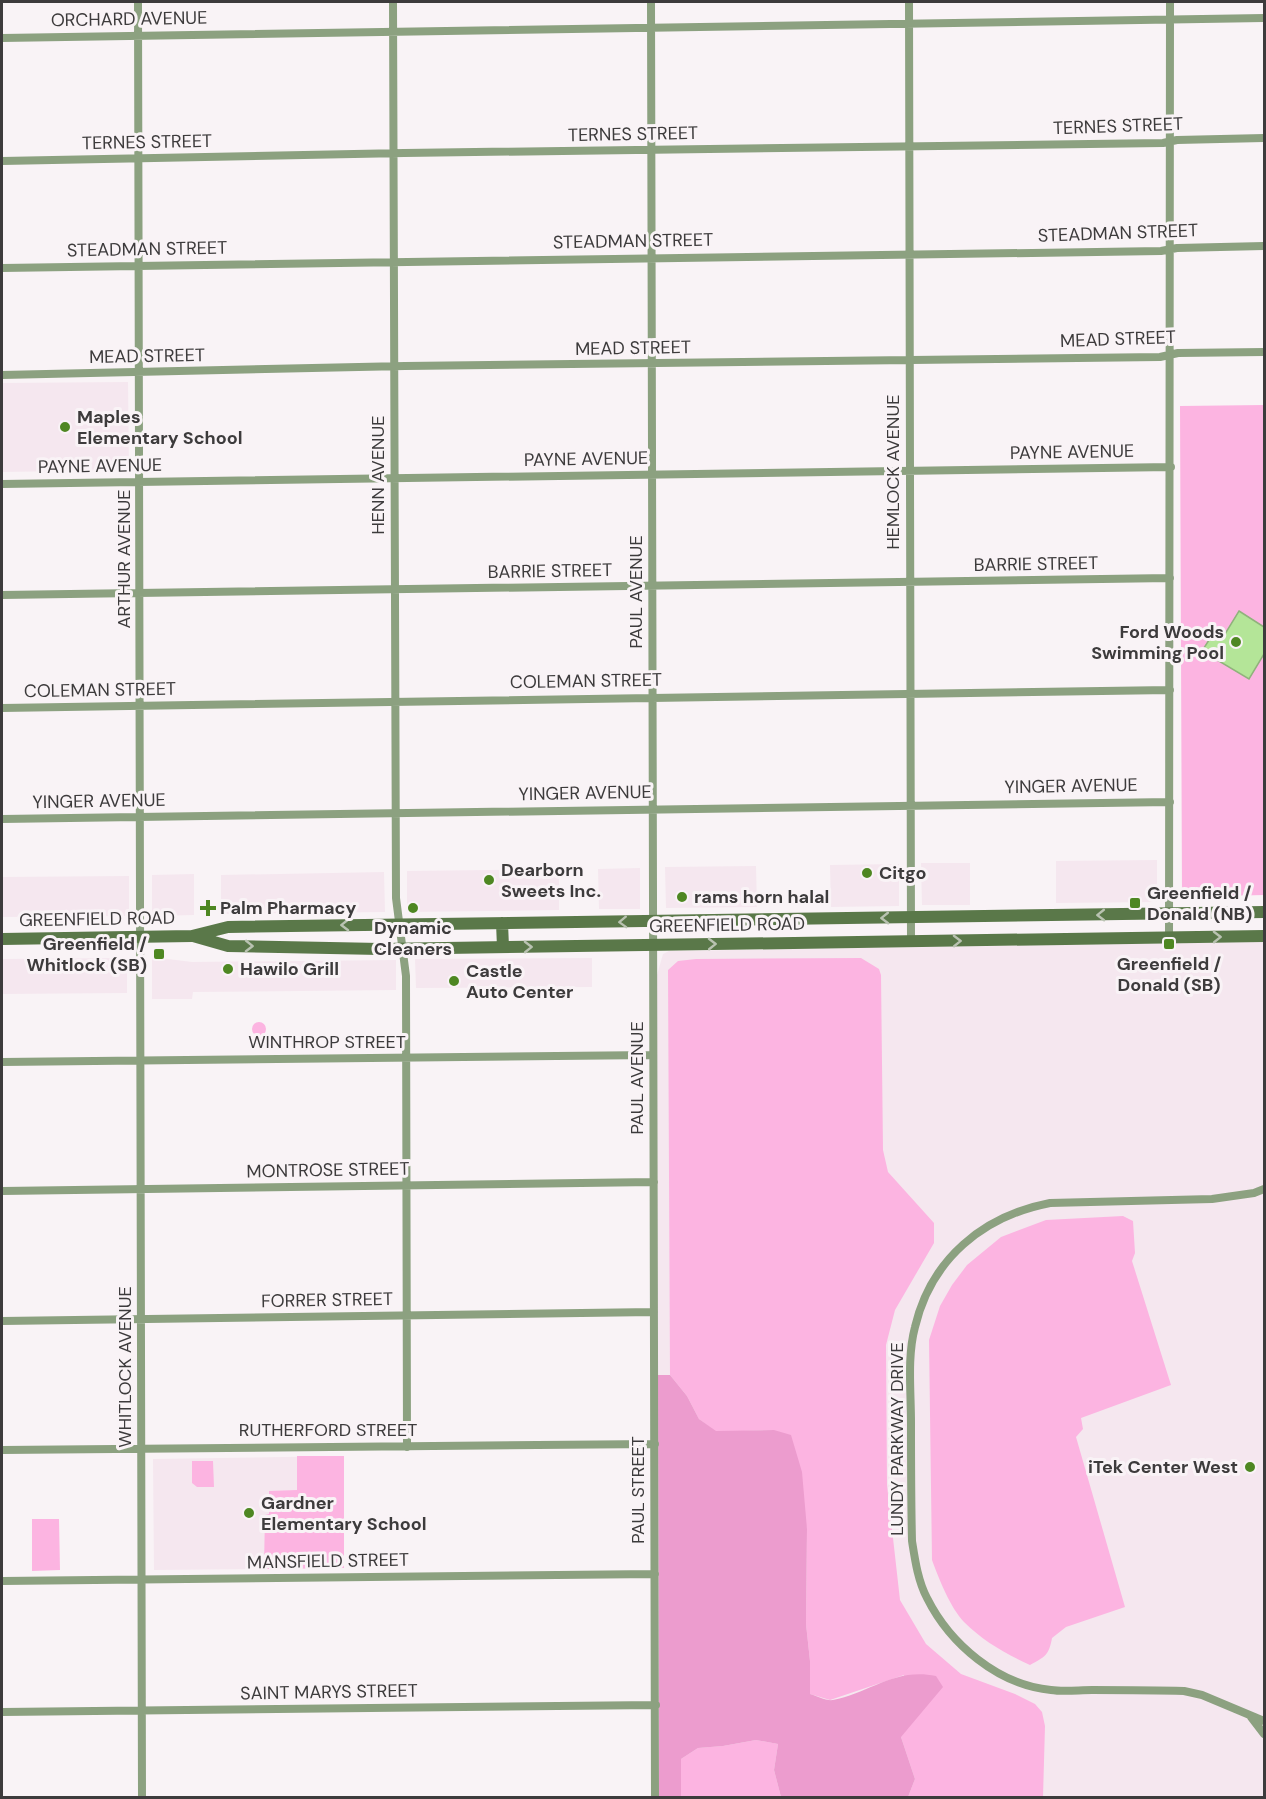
<svg xmlns="http://www.w3.org/2000/svg" width="1266" height="1799" viewBox="0 0 1266 1799" font-family="'DM Sans',sans-serif">
  <style>
    .built { fill: #f5e7ef }
    .green { fill: #fcb4e1 }
    .forest { fill: #ec9cce }
    .water { fill: #b4e598; stroke: #90b27c; stroke-width: 1.5 }
    .lines { fill: none; stroke-linecap: round; stroke-linejoin: round }
    .street { stroke: #8ca180; stroke-width: 8 }
    .secondary { stroke: #5a7849; stroke-width: 12 }
    .oneway { stroke: #b9c2b1 }
    .poi-dot { fill: #4e8722; stroke: #f9f3f6; stroke-width: 2 }
    .labels { text-anchor: middle; dominant-baseline: central; stroke-width: 6; stroke-linejoin: round; paint-order: stroke }
    .street-label { font-size: 18px; fill: #3d3b3c; stroke: #f9f3f6 }
    .poi-label { font-size: 18px; font-weight: bold; fill: #3d3b3c; stroke: #f9f3f6; text-anchor: start }
  </style>
  <rect width="100%" height="100%" fill="#f9f3f6"/>
  <path class="built" d="M128,382L129,470L2,472V383Z
    M1157,860V902L1056,903V861Z
    M921,863H970V905H922Z
    M899,864V906L831,907L830,865Z
    M756,866L757,907L666,908L665,867Z
    M640,868V909H599L598,869Z
    M559,869V910L407,912V871Z
    M384,872L385,912L221,914V875Z
    M194,874V915L152,916V875Z
    M129,876V916L2,917V877Z
    M1264,942V1797L659,1798L657,996V975L663,954L669,951Z
    M152,957L192,962L396,960V990L193,992L192,999H152Z
    M127,958V993L2,994V959Z
    M592,958V987L416,988L415,959Z
    M344,1456V1568L154,1570L153,1459Z"/>
  <path class="green" d="M1264,405V895L1182,897L1180,406Z
    M861,958L879,969L881,975L883,1150L888,1172L934,1223V1243L895,1310L886,1345L887,1485L900,1600L926,1644L961,1674L1015,1694L1035,1704L1042,1712L1045,1726L1043,1797H908L915,1779L901,1737L904,1675L830,1700L810,1694V1661L806,1624L807,1529L774,1430L716,1432L699,1419L687,1396L670,1375L668,970L678,961L696,959Z
    M252 1029a7 7 0 1 1 14 0a7 7 0 1 1-14 0Z
    M1123,1216L1133,1221L1135,1253L1132,1261L1171,1385L1081,1418L1083,1429L1076,1437L1125,1607L1066,1627L1052,1638C1049,1655 1045,1657 1030,1665C1006,1654 983,1641 964,1622C950,1607 939,1579 932,1560L929,1340L940,1306L952,1285L967,1265L1001,1237L1046,1220Z
    M297,1456H344V1568L267,1569L266,1566H264L265,1515L269,1514V1491L297,1490Z
    M192,1461H213L214,1487H197L192,1483Z
    M32,1519H59L60,1570L32,1571Z
    M756,1740L778,1744L774,1770L781,1797L681,1798V1759L698,1748L723,1746Z"/>
  <path class="forest" d="M658,1375H670L687,1396L699,1419L716,1431L774,1430L791,1435L802,1472L807,1529L806,1624L810,1661V1694C817,1696 826,1701 833,1700C869,1693 896,1667 936,1676L943,1687L901,1737L915,1779L908,1797H781L774,1770L778,1744L756,1740L723,1746L698,1748L681,1759V1797H659Z"/>
  <path class="water" d="M1239,611L1264,627V654L1249,679L1202,651L1216,629L1225,634Z"/>
  <g class="lines">
    <path class="street" d="M138,2L142,1798
      M393,2L396,898L406,976L407,1447
      M651,2L655,1798
      M909,2L911,941
      M2,38L1264,18
      M2,161L404,153L1163,143L1177,140L1264,138
      M2,268L1161,251L1177,248L1264,246
      M2,375L405,366L1160,357L1178,353L1264,352
      M2,484L1171,467
      M2,595L1170,578
      M2,708L1170,690
      M2,819L1170,802
      M1169,938L1170,2
      M2,1062L653,1055
      M1264,1189L1254,1193L1212,1199L1050,1203C983,1216 931,1259 915,1327C907,1357 911,1391 911,1422C911,1462 911,1501 912,1541C915,1560 918,1581 927,1598C950,1644 998,1685 1051,1690C1064,1692 1079,1690 1092,1690C1123,1690 1153,1690 1184,1691L1202,1695L1264,1721
      M2,1191L654,1182
      M2,1321L654,1312
      M2,1450L655,1444
      M2,1581L655,1574
      M2,1712L656,1705
      M1251,1717L1264,1734"/>
    <path class="secondary" d="M502,923L503,947
      M193,936L228,946L380,949L1264,936
      M2,939L192,936L228,927L1264,912"/>
  </g>
  <defs><path id="oneway-chevron" d="M-2-3.5L2.5 0L-2 3.5" fill="none" stroke-width="1.6" stroke-linecap="round" stroke-linejoin="round" transform="scale(1.5)"/></defs>
  <g class="oneway">
    <use href="#oneway-chevron" transform="translate(1101 915) rotate(179)"/>
    <use href="#oneway-chevron" transform="translate(885 918) rotate(179)"/>
    <use href="#oneway-chevron" transform="translate(623 922) rotate(178)"/>
    <use href="#oneway-chevron" transform="translate(345 925) rotate(179)"/>
    <use href="#oneway-chevron" transform="translate(1217 937) rotate(-1)"/>
    <use href="#oneway-chevron" transform="translate(957 941) rotate(-1)"/>
    <use href="#oneway-chevron" transform="translate(712 944) rotate(-1)"/>
    <use href="#oneway-chevron" transform="translate(249 946) rotate(1)"/>
    <use href="#oneway-chevron" transform="translate(528 947) rotate(-1)"/>
  </g>
  <g class="poi-dot">
    <circle cx="65" cy="427" r="6"/>
    <circle cx="1236" cy="642" r="6"/>
    <circle cx="867" cy="873" r="6"/>
    <circle cx="489" cy="880" r="6"/>
    <circle cx="682" cy="897" r="6"/>
    <rect x="1129" y="897" width="12" height="12" rx="3"/>
    <path d="M205 899h6v6h6v6h-6v6h-6v-6h-6v-6h6z"/>
    <circle cx="413" cy="908" r="6"/>
    <rect x="1163" y="938" width="12" height="12" rx="3"/>
    <rect x="153" y="948" width="12" height="12" rx="3"/>
    <circle cx="228" cy="969" r="6"/>
    <circle cx="454" cy="981" r="6"/>
    <circle cx="1250" cy="1467" r="6"/>
    <circle cx="249" cy="1513" r="6"/>
  </g>
  <g class="labels">
    <g class="street-label">
      <text transform="translate(129 19) rotate(-1)">ORCHARD AVENUE</text>
      <text transform="translate(1118 126) rotate(-2)">TERNES STREET</text>
      <text transform="translate(633 134) rotate(-1)">TERNES STREET</text>
      <text transform="translate(147 142) rotate(-1)">TERNES STREET</text>
      <text transform="translate(1118 233) rotate(-2)">STEADMAN STREET</text>
      <text transform="translate(633 241) rotate(-1)">STEADMAN STREET</text>
      <text transform="translate(147 249) rotate(-1)">STEADMAN STREET</text>
      <text transform="translate(1118 339) rotate(-2)">MEAD STREET</text>
      <text transform="translate(633 348) rotate(-1)">MEAD STREET</text>
      <text transform="translate(147 356) rotate(-1)">MEAD STREET</text>
      <text transform="translate(1072 452) rotate(-1)">PAYNE AVENUE</text>
      <text transform="translate(586 459) rotate(-1)">PAYNE AVENUE</text>
      <text transform="translate(100 466) rotate(-1)">PAYNE AVENUE</text>
      <text transform="translate(893 472) rotate(-90)">HEMLOCK AVENUE</text>
      <text transform="translate(378 475) rotate(-90)">HENN AVENUE</text>
      <text transform="translate(124 559) rotate(-90)">ARTHUR AVENUE</text>
      <text transform="translate(1036 564) rotate(-1)">BARRIE STREET</text>
      <text transform="translate(550 571) rotate(-1)">BARRIE STREET</text>
      <text transform="translate(636 592) rotate(-90)">PAUL AVENUE</text>
      <text transform="translate(586 681) rotate(-1)">COLEMAN STREET</text>
      <text transform="translate(100 690) rotate(-1)">COLEMAN STREET</text>
      <text transform="translate(1071 786) rotate(-1)">YINGER AVENUE</text>
      <text transform="translate(585 793) rotate(-1)">YINGER AVENUE</text>
      <text transform="translate(99 801) rotate(-1)">YINGER AVENUE</text>
      <text transform="translate(97 919) rotate(-1)">GREENFIELD ROAD</text>
      <text transform="translate(727 925) rotate(-1)">GREENFIELD ROAD</text>
      <text x="327" y="1042">WINTHROP STREET</text>
      <text transform="translate(637 1078) rotate(-90)">PAUL AVENUE</text>
      <text transform="translate(328 1170) rotate(-1)">MONTROSE STREET</text>
      <text transform="translate(327 1300) rotate(-1)">FORRER STREET</text>
      <text transform="translate(125 1367) rotate(-90)">WHITLOCK AVENUE</text>
      <text x="328" y="1430">RUTHERFORD STREET</text>
      <text transform="translate(897 1439) rotate(-90)">LUNDY PARKWAY DRIVE</text>
      <text transform="translate(638 1490) rotate(-90)">PAUL STREET</text>
      <text transform="translate(328 1561) rotate(-1)">MANSFIELD STREET</text>
      <text transform="translate(329 1692) rotate(-1)">SAINT MARYS STREET</text>
    </g>
    <g class="poi-label">
      <text x="77" y="417">Maples<tspan x="77" dy="21">Elementary School</tspan></text>
      <text x="1224" y="632" text-anchor="end">Ford Woods<tspan x="1224" dy="21">Swimming Pool</tspan></text>
      <text x="501" y="870">Dearborn<tspan x="501" dy="21">Sweets Inc.</tspan></text>
      <text x="879" y="873">Citgo</text>
      <text x="1147" y="893">Greenfield /<tspan x="1147" dy="21">Donald (NB)</tspan></text>
      <text x="694" y="897">rams horn halal</text>
      <text x="220" y="908">Palm Pharmacy</text>
      <text x="413" y="928" text-anchor="middle">Dynamic<tspan x="413" dy="21">Cleaners</tspan></text>
      <text x="147" y="944" text-anchor="end">Greenfield /<tspan x="147" dy="21">Whitlock (SB)</tspan></text>
      <text x="1169" y="964" text-anchor="middle">Greenfield /<tspan x="1169" dy="21">Donald (SB)</tspan></text>
      <text x="240" y="969">Hawilo Grill</text>
      <text x="466" y="971">Castle<tspan x="466" dy="21">Auto Center</tspan></text>
      <text x="1238" y="1467" text-anchor="end">iTek Center West</text>
      <text x="261" y="1503">Gardner<tspan x="261" dy="21">Elementary School</tspan></text>
    </g>
  </g>
  <rect width="1266" height="1799" fill="none" stroke="#3d3b3c" stroke-width="6"/>
</svg>
